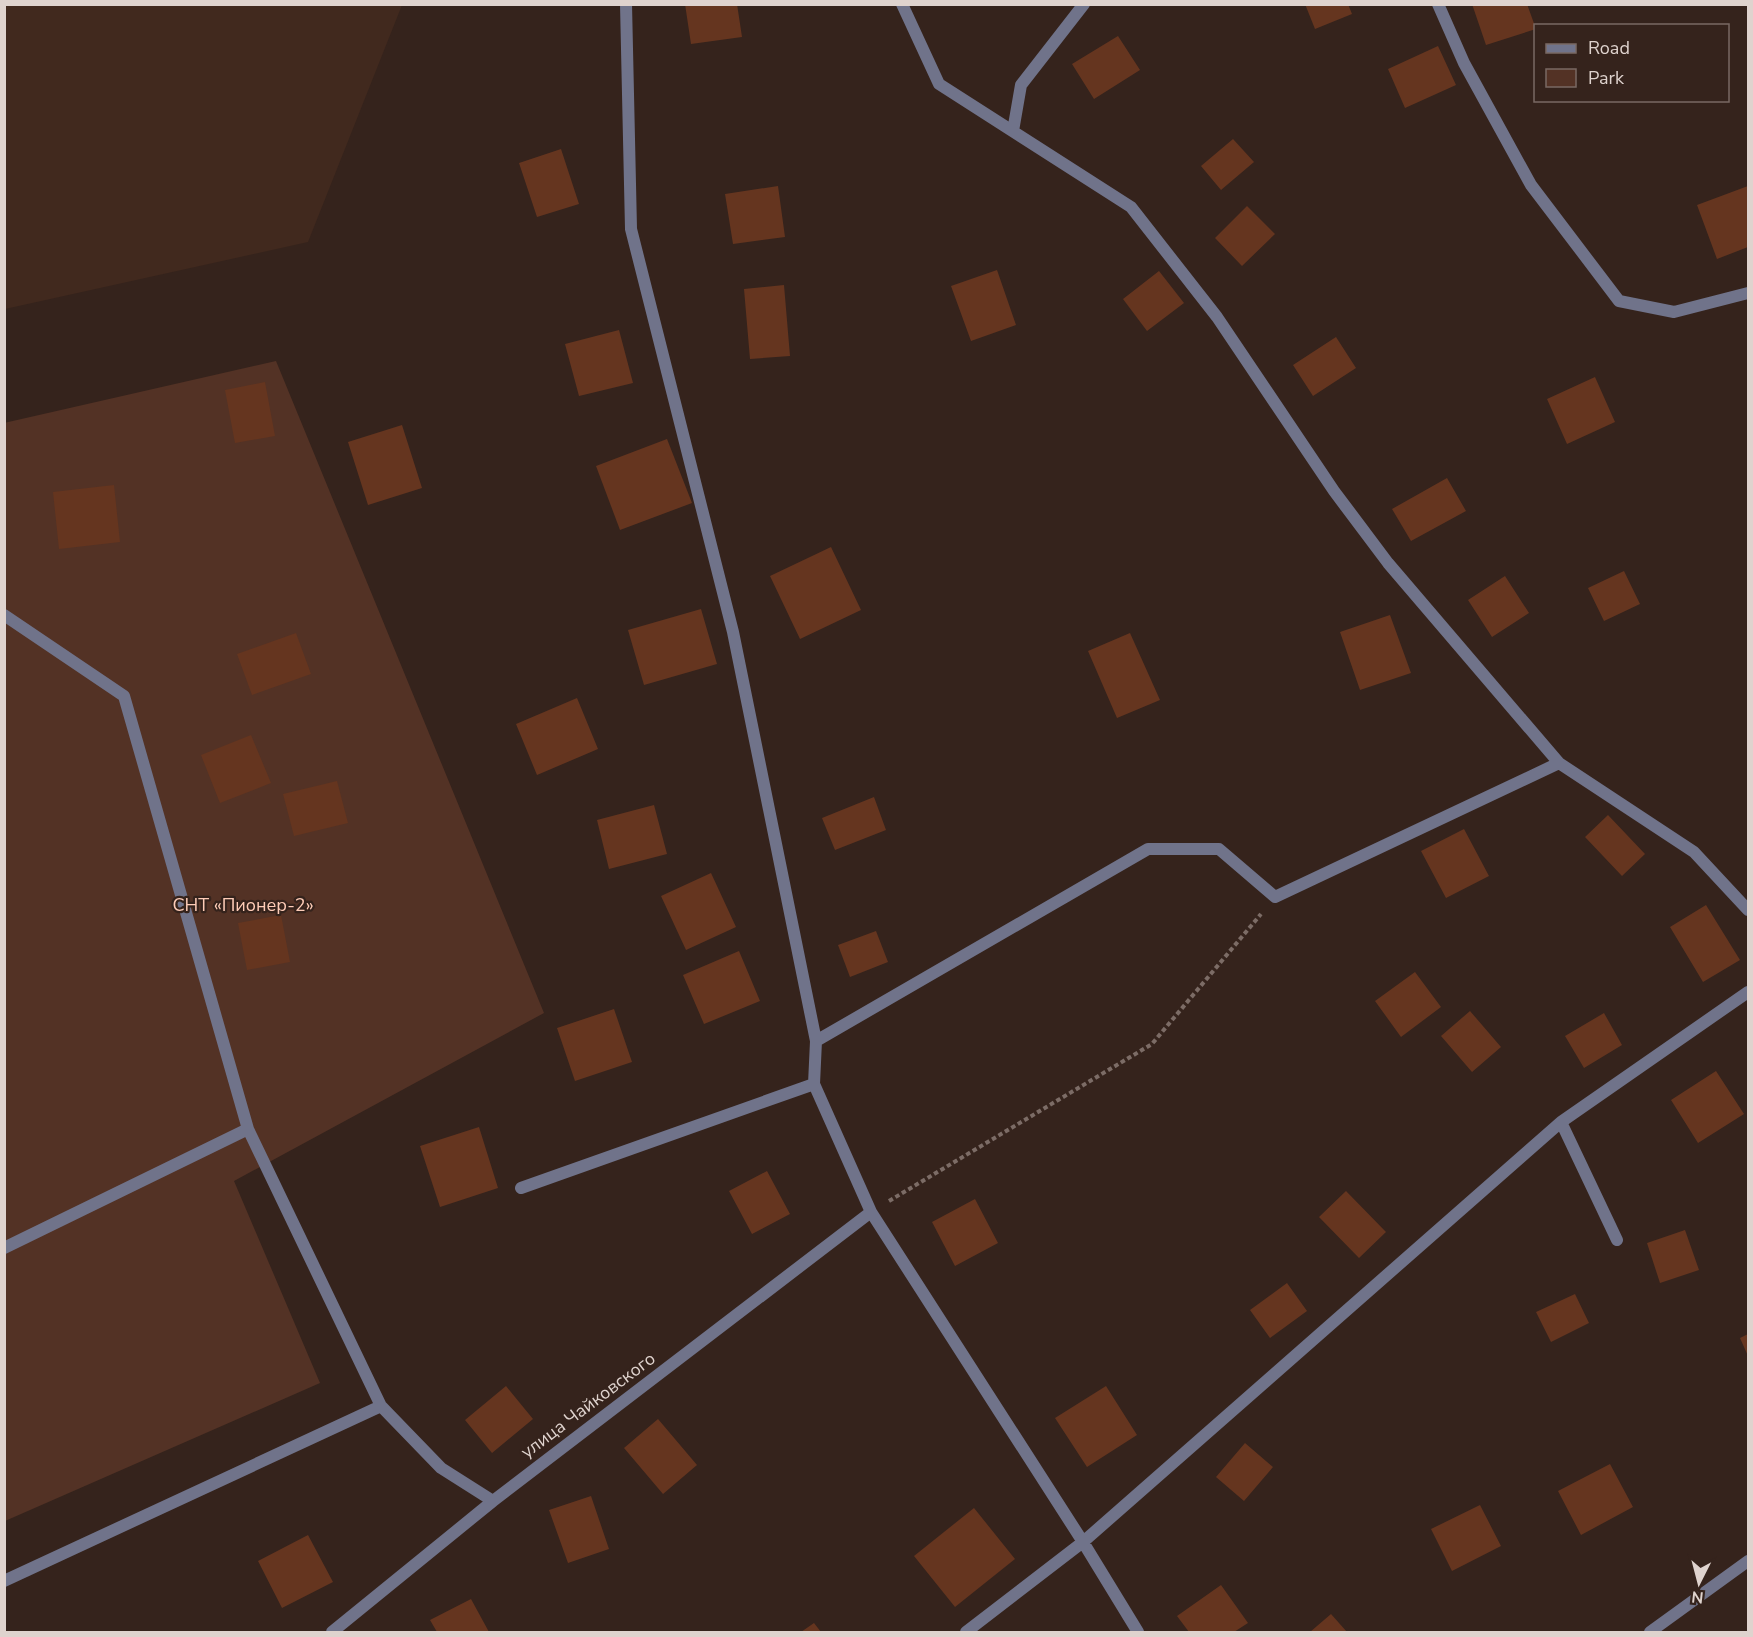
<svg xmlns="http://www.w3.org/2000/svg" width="1753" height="1637" viewBox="0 0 1753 1637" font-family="'Nunito Sans',sans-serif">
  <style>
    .built { fill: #41291e }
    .green { fill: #533225 }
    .building { fill: #65351f }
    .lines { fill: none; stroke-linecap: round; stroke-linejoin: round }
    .path { stroke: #7c6c66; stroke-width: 4; stroke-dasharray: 4.5 3; stroke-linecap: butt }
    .street { stroke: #70738a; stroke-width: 12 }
    .labels { text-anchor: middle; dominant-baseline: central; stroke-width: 4.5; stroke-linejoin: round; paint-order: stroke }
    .park-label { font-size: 18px; fill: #feccb7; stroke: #35231c }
    .street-label { font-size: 18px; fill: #dfd3ce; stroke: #35231c }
  </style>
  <rect width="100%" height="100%" fill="#35231c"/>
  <path class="built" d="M4,5L5,4L402,5L308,242L5,309Z"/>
  <path class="green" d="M276,361L544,1013L234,1181L320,1383L5,1521L4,423Z"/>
  <path class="building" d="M685,4H737L742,37L691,44Z
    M1305,4H1348L1352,14L1315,29Z
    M1472,4H1527L1536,29L1486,45Z
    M1118,36L1140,70L1094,99L1072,64Z
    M1438,46L1456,85L1405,108L1388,69Z
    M1233,139L1254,162L1221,190L1201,166Z
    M561,149L579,204L537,217L519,163Z
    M778,186L785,237L733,244L725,194Z
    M1748,186V247L1717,259L1697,205Z
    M1247,206L1275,234L1242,266L1215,238Z
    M997,270L1016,325L971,341L951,286Z
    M1159,271L1184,303L1147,331L1123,299Z
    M784,285L790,356L750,359L744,289Z
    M619,330L633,383L579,396L565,344Z
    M1336,337L1356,368L1313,396L1293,365Z
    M1595,377L1615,422L1567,444L1547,399Z
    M265,382L275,436L235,443L225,390Z
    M402,425L422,488L368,505L348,442Z
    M667,439L692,503L620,530L596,466Z
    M1447,478L1466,511L1411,541L1392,509Z
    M114,485L120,542L59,549L53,492Z
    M831,547L861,610L800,639L770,576Z
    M1624,571L1640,604L1604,621L1588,588Z
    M1505,576L1529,613L1492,637L1468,600Z
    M701,609L717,664L644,685L628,630Z
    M1390,615L1411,673L1360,690L1340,632Z
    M296,633L311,674L252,695L237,654Z
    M1130,633L1160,700L1117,718L1088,651Z
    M577,698L598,749L537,775L516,724Z
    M251,735L271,783L220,803L201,755Z
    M337,781L348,823L294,836L283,794Z
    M874,797L886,830L835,850L822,818Z
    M654,805L667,854L609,869L597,820Z
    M1608,815L1645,854L1622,876L1585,837Z
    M1464,829L1489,876L1446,898L1421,851Z
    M711,873L736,927L686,950L661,896Z
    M1706,905L1740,960L1703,982L1670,927Z
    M281,915L290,962L247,970L238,923Z
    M876,931L888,962L850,977L838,945Z
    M739,951L760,1001L704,1024L683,975Z
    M1415,972L1441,1007L1401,1037L1375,1001Z
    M614,1009L632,1062L575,1081L557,1028Z
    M1470,1011L1501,1047L1472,1072L1441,1036Z
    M1604,1013L1622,1045L1584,1068L1565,1036Z
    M1716,1071L1744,1114L1698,1143L1671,1100Z
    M479,1127L498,1188L440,1207L420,1146Z
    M767,1171L790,1214L752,1234L729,1191Z
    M1346,1191L1386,1232L1359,1258L1319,1217Z
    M975,1199L998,1243L955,1266L932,1222Z
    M1685,1230L1699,1270L1660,1283L1647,1243Z
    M1287,1283L1307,1311L1270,1338L1250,1310Z
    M1575,1294L1589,1323L1551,1342L1536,1312Z
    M1748,1334V1356L1740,1338Z
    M506,1386L533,1419L492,1453L465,1420Z
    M1106,1386L1137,1435L1087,1467L1055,1418Z
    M658,1419L697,1465L663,1494L624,1448Z
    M1245,1443L1273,1467L1244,1501L1216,1477Z
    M1610,1464L1633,1507L1581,1535L1558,1491Z
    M591,1496L609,1549L568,1563L549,1510Z
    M1480,1505L1501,1546L1452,1571L1431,1529Z
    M974,1508L1015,1559L955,1607L914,1556Z
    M308,1535L333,1582L282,1608L258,1561Z
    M1221,1585L1248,1623L1234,1632H1189L1177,1616Z
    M471,1599L489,1632H437L430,1620Z
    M1331,1614L1347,1632H1310Z
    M814,1623L821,1632H801Z"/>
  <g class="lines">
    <path class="path" d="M889,1201L1152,1044L1261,914"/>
    <path class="street" d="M626,4L631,229L733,632L816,1041L814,1084L871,1212L1083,1542L1138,1632
      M902,4L939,84L1131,207L1217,317L1334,491L1388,563L1559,763L1694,852L1748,910
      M1438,4L1464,63L1531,185L1619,301L1674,312L1748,293
      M1013,131L1021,85L1084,4
      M4,615L124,696L248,1129L381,1406L441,1468L493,1501
      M816,1041L1148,849H1219L1275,897L1559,763
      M1561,1122L1617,1240
      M521,1188L814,1084
      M4,1248L248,1129
      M4,1581L381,1406
      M332,1632L493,1501L871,1212
      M966,1632L1083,1542L1561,1122L1748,992
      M1650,1632L1748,1561"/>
  </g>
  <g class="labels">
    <g class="park-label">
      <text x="243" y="905">СНТ «Пионер-2»</text>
    </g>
    <g class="street-label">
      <text transform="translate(588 1405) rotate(-37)">улица Чайковского</text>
    </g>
  </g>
  <rect width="1753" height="1637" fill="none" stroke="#dfd3ce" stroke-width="12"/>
  <rect x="1534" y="24" width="195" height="78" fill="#35231c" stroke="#796963" stroke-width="1.5"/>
  <rect x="1546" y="44" width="30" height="9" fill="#70738a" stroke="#796963" stroke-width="1.5"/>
  <text x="1588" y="54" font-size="18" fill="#dfd3ce">Road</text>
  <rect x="1546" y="69" width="30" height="18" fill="#533225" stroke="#796963" stroke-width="1.5"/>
  <text x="1588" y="84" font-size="18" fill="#dfd3ce">Park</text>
  <g transform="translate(1699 1583) rotate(186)" stroke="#35231c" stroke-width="4.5" paint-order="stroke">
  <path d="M0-4.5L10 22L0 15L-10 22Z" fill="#dfd3ce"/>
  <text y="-9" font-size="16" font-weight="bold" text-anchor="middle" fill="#dfd3ce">N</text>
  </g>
</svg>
